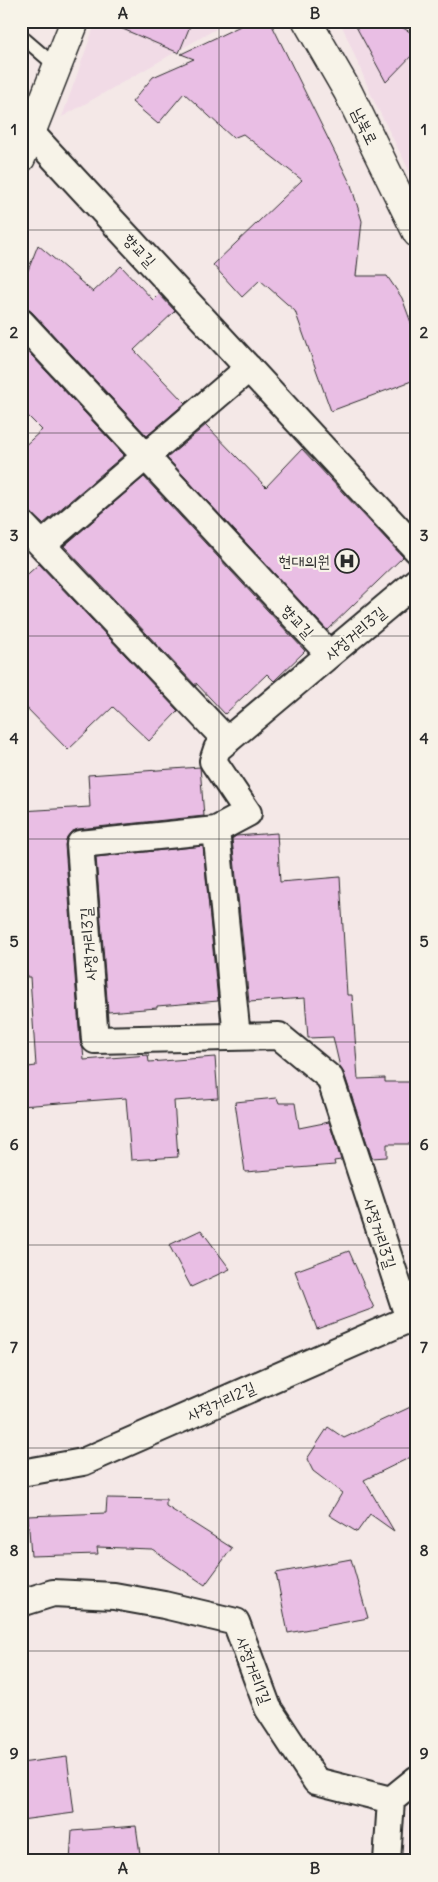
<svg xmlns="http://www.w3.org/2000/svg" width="438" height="1882" viewBox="0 0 438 1882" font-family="Delius,'Poor Story',sans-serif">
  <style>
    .built { fill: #f1dbe6 }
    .building { fill: #e9bee4; stroke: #2b2b2b }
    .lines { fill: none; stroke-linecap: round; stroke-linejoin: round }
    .service-casing { stroke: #2b2b2b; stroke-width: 16 }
    .minor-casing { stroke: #2b2b2b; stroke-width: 30 }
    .tertiary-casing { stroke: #2b2b2b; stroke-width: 31 }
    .secondary-casing { stroke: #2b2b2b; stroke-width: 31 }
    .service { stroke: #f7f3e8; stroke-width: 12 }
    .minor { stroke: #f7f3e8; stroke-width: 26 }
    .tertiary { stroke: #f7f3e8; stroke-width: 28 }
    .secondary { stroke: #f7f3e8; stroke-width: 28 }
    .grid { fill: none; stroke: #2b2b2b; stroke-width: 1; stroke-opacity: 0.55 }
    .labels { text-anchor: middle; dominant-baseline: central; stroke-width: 4.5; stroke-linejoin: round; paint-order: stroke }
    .street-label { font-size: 16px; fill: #2b2b2b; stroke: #f7f3e8 }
    .poi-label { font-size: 16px; fill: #2b2b2b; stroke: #f7f3e8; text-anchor: end }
    .neatline { fill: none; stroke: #2b2b2b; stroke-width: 2 }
    .grid-label { font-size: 16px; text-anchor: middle; font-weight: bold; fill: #2b2b2b }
  </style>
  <rect width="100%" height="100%" fill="#f4e8e7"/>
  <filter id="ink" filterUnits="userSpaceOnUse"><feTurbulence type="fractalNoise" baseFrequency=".02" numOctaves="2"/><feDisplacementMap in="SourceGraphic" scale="10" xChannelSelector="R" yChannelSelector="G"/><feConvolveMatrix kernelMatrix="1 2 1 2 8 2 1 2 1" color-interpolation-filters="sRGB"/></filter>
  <g filter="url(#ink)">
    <path class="built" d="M96,21H230L62,117Z
      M340,21H417V186L373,99Z"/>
    <path class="building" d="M104,21H192L179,53Z
      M251,21H270L351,185L362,221L356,276H387L402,298L417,339V379L331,411L295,311L260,280L242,297L213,265L302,180L243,134L233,138L184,93L158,124L132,102L153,77L194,59L181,54Z
      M353,21H391L417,36V50L386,82Z
      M38,245L93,292L121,266L153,300L159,294L175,311L134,350L185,403L147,436L32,312L26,308L21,307V288Z
      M21,344L124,455L43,524L21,504V449L42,430L21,409Z
      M206,425L266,487L302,449L403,557L327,630L167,458Z
      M144,477L305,651L274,681L267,674L225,714L196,683V686L64,546Z
      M39,564L178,711L149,741L113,707L68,750L21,702V580Z
      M200,767L204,816L78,829L71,832L67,837L65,845L80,1041L83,1049L84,1060L148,1055L149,1062L215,1057L218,1098L174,1101L178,1157L131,1160L126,1098L21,1106V1068L36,1066L30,977H27L24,936H26L21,871V811L90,807L88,775Z
      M277,833L280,882L340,877L347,995H352L358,1079L385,1078V1082H417V1144H387V1157L372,1158L344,1073L340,1067L333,1037L308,1038L305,998L249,1002L232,839L236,836Z
      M203,846L218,1001L157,1006V1008L108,1012L96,857Z
      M277,1098L279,1103H295L299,1128L329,1122L341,1160L334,1161L335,1165L245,1172L235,1102Z
      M201,1230L230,1269L191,1287L169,1245Z
      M349,1251L374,1308L317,1329L295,1271Z
      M417,1404V1454L364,1480L394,1531L370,1514L357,1532L329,1515L342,1493L313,1471L307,1459L328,1427L344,1438Z
      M107,1498L166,1499V1506L232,1548L205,1585L152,1549L97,1547L98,1554L31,1556L28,1516L106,1513Z
      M351,1559L368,1618L288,1633L276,1573Z
      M67,1757L74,1813L21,1820V1763Z
      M136,1826L141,1861H70L72,1831Z"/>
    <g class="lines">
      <g class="service-casing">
        <path id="service" d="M21,36L57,67"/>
      </g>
      <g class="minor-casing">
        <path id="minor" d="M31,133L417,550
          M21,322L329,654
          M21,523L227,741
          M42,545L249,368
          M216,830L248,813L213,761L217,749L417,581
          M237,1037L216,830L80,844L95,1040L279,1036L330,1078L409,1319
          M21,1473L83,1462L409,1319L417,1320
          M21,1603L53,1593L114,1596L164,1605L236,1622L268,1708L316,1781L391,1800
          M391,1800L417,1779
          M387,1861L391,1800"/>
      </g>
      <g class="tertiary-casing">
        <path id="tertiary" d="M21,158L75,21"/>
      </g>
      <g class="secondary-casing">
        <path id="secondary" d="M307,21L348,92L417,233"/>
      </g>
      <use href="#service" class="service"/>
      <use href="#minor" class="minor"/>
      <use href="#tertiary" class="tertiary"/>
      <use href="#secondary" class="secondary"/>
    </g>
  </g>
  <path class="grid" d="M219,21V1861M21,230H417M21,433H417M21,636H417M21,839H417M21,1042H417M21,1245H417M21,1448H417M21,1651H417"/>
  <defs>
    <g id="hospital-ring" transform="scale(1.25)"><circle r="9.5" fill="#f7f3e8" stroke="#2b2b2b" stroke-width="1.5"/><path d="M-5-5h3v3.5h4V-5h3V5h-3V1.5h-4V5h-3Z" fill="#2b2b2b"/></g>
  </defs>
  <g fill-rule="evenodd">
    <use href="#hospital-ring" x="347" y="561"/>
  </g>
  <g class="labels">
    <g class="street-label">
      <text transform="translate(365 126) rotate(64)">남북로</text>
      <text transform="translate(140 250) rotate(47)">향교길</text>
      <text transform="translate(298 621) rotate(47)">향교길</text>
      <text transform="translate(355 633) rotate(-40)">사정거리3길</text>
      <text transform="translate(88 944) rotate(-94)">사정거리3길</text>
      <text transform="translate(380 1233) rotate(72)">사정거리3길</text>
      <text transform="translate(221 1401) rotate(-24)">사정거리2길</text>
      <text transform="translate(254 1670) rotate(69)">사정거리1길</text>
    </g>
    <g class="poi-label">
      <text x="330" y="561">현대의원</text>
    </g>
  </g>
  <rect width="438" height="1882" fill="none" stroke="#f7f3e8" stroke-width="55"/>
  <rect x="28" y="28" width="382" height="1826" class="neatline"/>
  <g class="grid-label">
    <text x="123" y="19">A</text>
    <text x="315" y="19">B</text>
    <text x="14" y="135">1</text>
    <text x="424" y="135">1</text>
    <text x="14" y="338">2</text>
    <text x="424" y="338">2</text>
    <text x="14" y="541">3</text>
    <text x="424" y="541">3</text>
    <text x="14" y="744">4</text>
    <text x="424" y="744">4</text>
    <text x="14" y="947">5</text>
    <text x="424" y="947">5</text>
    <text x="14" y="1150">6</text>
    <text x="424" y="1150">6</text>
    <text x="14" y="1353">7</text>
    <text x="424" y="1353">7</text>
    <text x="14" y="1556">8</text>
    <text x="424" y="1556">8</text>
    <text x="14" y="1759">9</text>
    <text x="424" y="1759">9</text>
    <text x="123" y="1874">A</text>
    <text x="315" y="1874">B</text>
  </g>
</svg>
